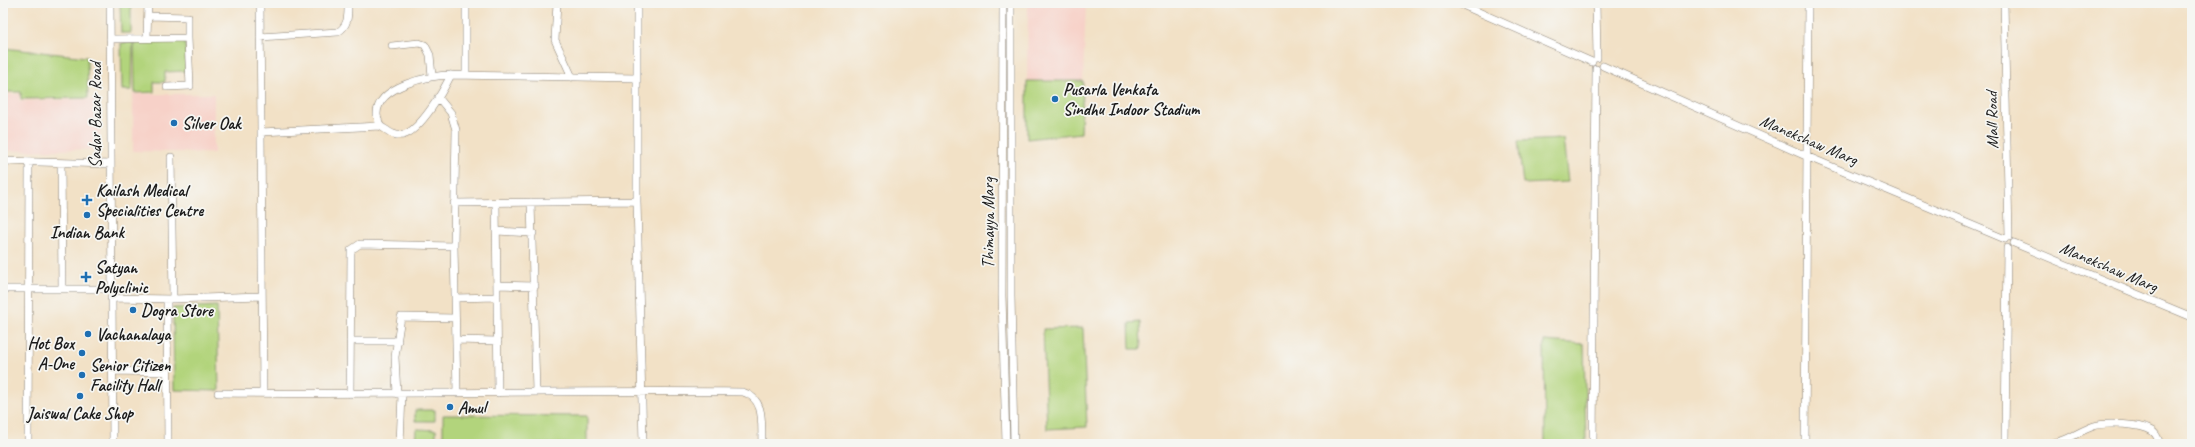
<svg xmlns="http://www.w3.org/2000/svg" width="2195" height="447" viewBox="0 0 2195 447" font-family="Caveat,sans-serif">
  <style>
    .built { fill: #f7d1c8 }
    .green { fill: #b2d47c; stroke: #67784c }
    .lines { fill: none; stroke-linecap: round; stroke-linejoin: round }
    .minor-casing { stroke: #877e71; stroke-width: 8 }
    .minor { stroke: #fff; stroke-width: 7 }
    .poi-dot { fill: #1f6fb2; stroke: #f6f6f2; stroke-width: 1.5 }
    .labels { text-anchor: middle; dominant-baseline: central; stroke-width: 3.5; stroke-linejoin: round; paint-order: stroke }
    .poi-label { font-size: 17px; font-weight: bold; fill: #1c1c1c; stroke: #f6f6f2; text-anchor: start }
    .street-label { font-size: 17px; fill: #1c1c1c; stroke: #f6f6f2 }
  </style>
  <rect width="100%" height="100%" fill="#f6f6f2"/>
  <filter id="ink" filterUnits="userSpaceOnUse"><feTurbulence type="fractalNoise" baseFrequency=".025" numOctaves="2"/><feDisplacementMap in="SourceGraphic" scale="8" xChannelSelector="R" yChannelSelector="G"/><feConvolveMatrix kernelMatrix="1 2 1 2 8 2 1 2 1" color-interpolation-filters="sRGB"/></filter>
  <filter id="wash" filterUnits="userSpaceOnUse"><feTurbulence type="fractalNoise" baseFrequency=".012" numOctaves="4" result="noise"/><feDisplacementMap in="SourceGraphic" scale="16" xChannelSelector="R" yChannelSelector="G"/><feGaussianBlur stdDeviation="0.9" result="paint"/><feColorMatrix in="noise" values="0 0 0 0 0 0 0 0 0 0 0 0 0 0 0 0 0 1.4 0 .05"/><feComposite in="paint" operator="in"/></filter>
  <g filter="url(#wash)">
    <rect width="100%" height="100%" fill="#f2e1c6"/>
    <path class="built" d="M1028,3H1086L1083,81H1027Z
      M20,94L19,101L99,99L100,149L5,151V155H3V95Z
      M133,94H214V153L133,151Z"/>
    <path class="green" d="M120,3H131V33H121Z
      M185,40L186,71L165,72V82H154V92L135,93L134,41Z
      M133,42L132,90H122L121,43Z
      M3,48L87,57L88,98L21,99V92H3Z
      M1027,81H1083L1081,133L1027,139Z
      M1563,139L1568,182L1523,184L1518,141Z
      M217,306L219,391L174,390L173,308Z
      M1140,322L1141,349H1130L1129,323Z
      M1083,328L1087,427L1047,429L1043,329Z
      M1544,341L1584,344L1586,444H1545Z
      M415,410H435V421H415Z
      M443,415L587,416V444H443Z
      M416,429L436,430V444H415Z"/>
  </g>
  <g filter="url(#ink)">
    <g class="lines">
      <g class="minor-casing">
        <path id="minor" d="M110,3L113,444
          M260,3L263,393
          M557,3L555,40L572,77
          M637,3V201L643,444
          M1003,3L1002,296L1006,444
          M1011,3V296L1014,444
          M1458,3L1592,62
          M1596,3L1597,58
          M2004,3L2009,237
          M148,16L188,17V38
          M260,37L338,32C349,25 348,15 348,3
          M147,38L148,3
          M110,39L188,38L190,86L167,87
          M392,46L419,43L425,45L430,55L432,76
          M1603,66L1806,156L2005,239
          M451,75C443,91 421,130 403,135C394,137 387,130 380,126C379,122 377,117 377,114C377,86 430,75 451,75L637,78
          M466,75V3
          M438,97L451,113L456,130L454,246L457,393
          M261,132L380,126
          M171,157L173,299
          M3,161L110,164
          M61,163L62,289
          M531,202L536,392
          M454,203L637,201
          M496,203L498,393
          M496,231L533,233
          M2014,243L2192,317
          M497,285L535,286
          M3,289H111
          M111,298L173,299L262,296
          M455,298L497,297
          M167,299L168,444
          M456,340L498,341
          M350,341H398
          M112,371L167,372
          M218,393C393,395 568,390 743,392C766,399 761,424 762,444
          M350,394L351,250L360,244L454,246
          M397,394L395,357L401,317L455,318
          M28,444L29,162
          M400,444L402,394
          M1593,444L1596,69
          M1805,444L1808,3
          M2005,444L2007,248
          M2045,444C2069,442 2074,433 2094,426C2106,422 2142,424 2152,431C2157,434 2158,439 2160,444"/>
      </g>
      <use href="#minor" class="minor"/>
    </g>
  </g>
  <g class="poi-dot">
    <circle cx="1055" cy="99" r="4"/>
    <circle cx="174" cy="123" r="4"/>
    <path d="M85 194h4v4h4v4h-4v4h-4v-4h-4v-4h4z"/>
    <circle cx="87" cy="215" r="4"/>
    <path d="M84 271h4v4h4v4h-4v4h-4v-4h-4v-4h4z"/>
    <circle cx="133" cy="310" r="4"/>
    <circle cx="88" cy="334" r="4"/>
    <circle cx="82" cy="353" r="4"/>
    <circle cx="82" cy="375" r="4"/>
    <circle cx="80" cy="396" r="4"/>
    <circle cx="450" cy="407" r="4"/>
  </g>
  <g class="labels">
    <g class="poi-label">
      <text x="1063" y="89">Pusarla Venkata<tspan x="1063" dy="20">Sindhu Indoor Stadium</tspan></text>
      <text x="182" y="123">Silver Oak</text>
      <text x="96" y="190">Kailash Medical<tspan x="96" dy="20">Specialities Centre</tspan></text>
      <text x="87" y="232" text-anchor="middle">Indian Bank</text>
      <text x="95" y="267">Satyan<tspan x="95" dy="20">Polyclinic</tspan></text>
      <text x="141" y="310">Dogra Store</text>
      <text x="96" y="334">Vachanalaya</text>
      <text x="74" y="343" text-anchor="end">Hot Box<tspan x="74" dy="20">A-One</tspan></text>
      <text x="90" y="365">Senior Citizen<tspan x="90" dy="20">Facility Hall</tspan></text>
      <text x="458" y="407">Amul</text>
      <text x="80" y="413" text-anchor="middle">Jaiswal Cake Shop</text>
    </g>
    <g class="street-label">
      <text transform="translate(95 115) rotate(-90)">Sadar Bazar Road</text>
      <text transform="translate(1992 120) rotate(-91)">Mall Road</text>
      <text transform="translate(1809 140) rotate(23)">Manekshaw Marg</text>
      <text transform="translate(988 223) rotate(-90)">Thimayya Marg</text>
      <text transform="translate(2109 267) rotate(23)">Manekshaw Marg</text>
    </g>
  </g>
  <rect width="2195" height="447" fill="none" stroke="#f6f6f2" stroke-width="16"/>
</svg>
